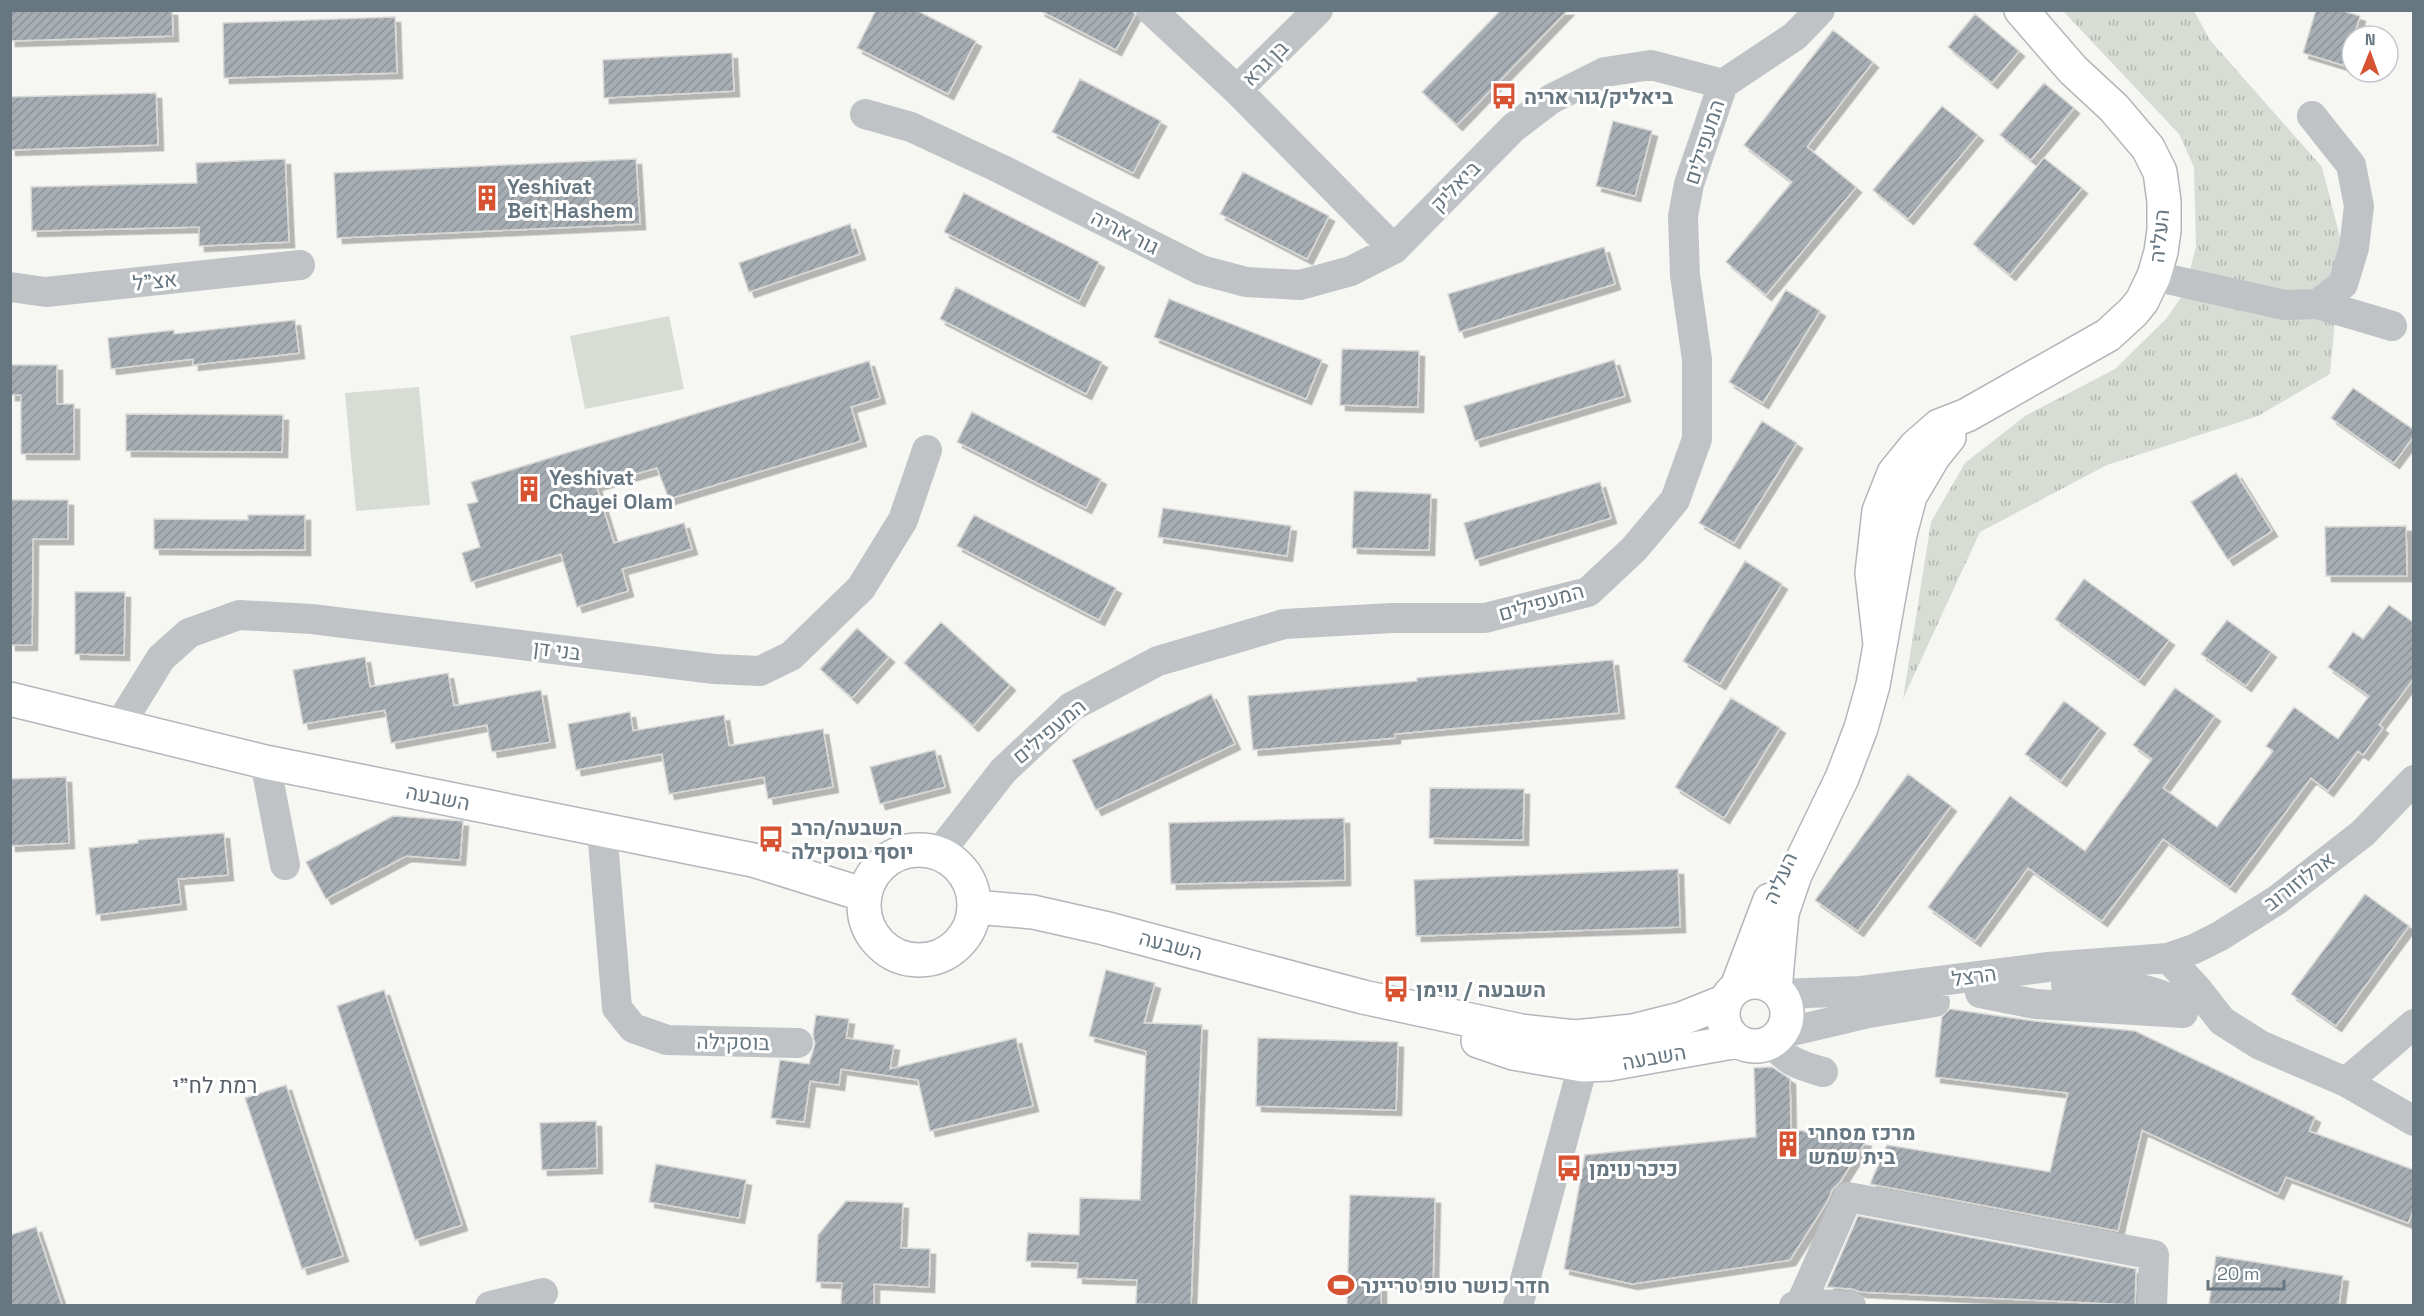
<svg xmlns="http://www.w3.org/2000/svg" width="2424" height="1316" viewBox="0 0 2424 1316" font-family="'Space Grotesk',Heebo,sans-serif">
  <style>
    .grass { fill: #d7dcd4 }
    .park { fill: url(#park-tufts) }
    .building { fill: url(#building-hatch); stroke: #d7d7d5; stroke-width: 1.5; filter: url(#shadow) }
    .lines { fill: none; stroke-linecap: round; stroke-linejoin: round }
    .major-casing { stroke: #b3b7ba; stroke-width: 36 }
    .minor { stroke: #bfc3c6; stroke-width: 30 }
    .major { stroke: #fff; stroke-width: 33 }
    .labels { text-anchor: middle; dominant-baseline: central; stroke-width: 6; stroke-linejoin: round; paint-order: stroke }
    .street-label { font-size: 21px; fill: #677782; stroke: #fff }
    .poi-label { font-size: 21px; font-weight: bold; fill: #677782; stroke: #fff; text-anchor: start }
    .neighbourhood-label { font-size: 22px; fill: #545f67; stroke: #fff }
  </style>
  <defs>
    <pattern id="park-tufts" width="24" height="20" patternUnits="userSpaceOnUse" patternTransform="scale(1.5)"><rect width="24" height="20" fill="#d7dcd4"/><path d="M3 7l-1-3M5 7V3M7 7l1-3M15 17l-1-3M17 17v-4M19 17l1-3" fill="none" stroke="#b2b7b1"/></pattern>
    <pattern id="building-hatch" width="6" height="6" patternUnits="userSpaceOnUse" patternTransform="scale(1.5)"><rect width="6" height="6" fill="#a7aeb3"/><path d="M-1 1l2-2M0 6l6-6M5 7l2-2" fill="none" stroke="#8c9297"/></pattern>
    <filter id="shadow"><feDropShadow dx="5.5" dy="5.5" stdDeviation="0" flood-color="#0004"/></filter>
  </defs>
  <rect width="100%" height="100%" fill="#f6f6f3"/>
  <path class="grass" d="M669,316L684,389L585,409L570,336Z
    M419,387L430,505L356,511L345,393Z"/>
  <path class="park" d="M2063,11H2194L2210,40L2322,167L2342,245L2330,374L2258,416L2107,465L1980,532L1903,699L1931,522L1965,463L2025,416L2115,369L2166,319L2184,293L2196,247L2194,167L2179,134Z"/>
  <path class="building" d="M10,10H172L173,36L10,41Z
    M876,10H916L976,41L948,94L857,48Z
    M1039,10H1134L1135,15L1116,50Z
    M1501,10H1568L1457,125L1422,92Z
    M2316,10H2340L2360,16L2354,36H2352V44L2346,66L2303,53Z
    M1975,14L2019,51L1992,83L1948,47Z
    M395,17L397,73L224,78L223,23Z
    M1833,30L1873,62L1807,147L1856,187L1766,295L1726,262L1792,182L1744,145Z
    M732,53L734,91L604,98L603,60Z
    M1080,79L1161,121L1133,173L1052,132Z
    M2044,83L2074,108L2031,160L2000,135Z
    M156,93L158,145L10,150V97Z
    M1942,106L1978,135L1908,219L1873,190Z
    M1613,121L1652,131L1635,196L1596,186Z
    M2044,158L2082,188L2010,275L1973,244Z
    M285,159L289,242L199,246V227L32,231L31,187L197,183L196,163Z
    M636,159L640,224L337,238L334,173Z
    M1243,172L1329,216L1307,259L1220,214Z
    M964,193L1099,262L1079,301L944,232Z
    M850,224L860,254L749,292L739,263Z
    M1604,247L1615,284L1459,332L1448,294Z
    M956,287L1102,362L1086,394L940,319Z
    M1786,290L1820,311L1763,403L1729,382Z
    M1169,299L1322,360L1306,399L1154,337Z
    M295,320L299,353L193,365V359L111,369L108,338L174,330V334Z
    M1342,349L1419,351L1418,407L1340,405Z
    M1614,360L1625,396L1475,441L1464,406Z
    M869,361L880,398L851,407L861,441L669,499L657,468L596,485L614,543L684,523L692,549L622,569L628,591L577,607L561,554L471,582L462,553L480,547L467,504L478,502L471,482Z
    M10,365H57V404H74V454H21V395H10Z
    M2353,388L2414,430V436L2394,463L2331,418Z
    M972,412L1101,479L1086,508L957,442Z
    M126,414L283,415L282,452L126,451Z
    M1762,421L1797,443L1734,543L1699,523Z
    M2236,473L2272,531L2228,560L2191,502Z
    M1600,482L1611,518L1475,560L1464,523Z
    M1354,491L1431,494L1429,550L1352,548Z
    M10,500H68V539H33L32,645H10Z
    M1163,508L1291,526L1287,556L1158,537Z
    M248,515H305V550L154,549V519L248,520Z
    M974,515L1116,588L1099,620L957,546Z
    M2406,526L2407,576H2326L2325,527Z
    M1745,561L1782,584L1720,684L1683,661Z
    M2084,579L2169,640L2139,680L2055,619Z
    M75,592H125L124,655L75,654Z
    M2389,605L2414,623V678L2379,725L2383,728L2363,755L2358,751L2328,791L2311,778L2230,887L2163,839L2102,921L2028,868L1975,941L1928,907L2010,796L2085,851L2152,759L2133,745L2175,688L2215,716L2163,788L2217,827L2273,751L2266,746L2294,707L2338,739L2369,696L2328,667L2353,632L2363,639Z
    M2227,620L2271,652L2246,686L2201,654Z
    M941,622L1010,685L973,726L904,663Z
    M857,628L889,657L852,698L820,669Z
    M365,657L370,687L448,673L454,706L541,690L550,742L492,752L487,725L391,743L385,710L303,724L293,670Z
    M1613,660L1619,713L1395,734V738L1253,750L1248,696L1417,681V678Z
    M1211,694L1235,744L1096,810L1072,760Z
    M1731,698L1780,728L1724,818L1675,787Z
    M2064,701L2100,728L2061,781L2025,754Z
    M630,712L633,731L724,715L729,746L823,729L833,787L768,799L764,777L669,794L662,754L576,770L568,724Z
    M935,750L945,787L880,804L870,767Z
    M1908,774L1951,806L1858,931L1815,900Z
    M66,777L69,843L10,846V779Z
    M1430,788L1524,789L1523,840L1429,838Z
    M393,816L463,821L460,860L406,856L326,899L306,862Z
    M1344,818L1345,880L1171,884L1169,823Z
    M224,833L228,875L178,879L181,904L96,915L89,848L138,843V840Z
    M1678,869L1680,927L1416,936L1414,880Z
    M2365,894L2409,926L2336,1026L2291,994Z
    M1106,970L1155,983L1144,1023L1202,1025L1191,1305L1136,1304L1137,1280L1077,1278L1078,1263L1026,1261L1028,1233L1079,1235L1080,1198L1140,1200L1146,1051L1089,1036Z
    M384,990L462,1225L415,1240L337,1006Z
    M1950,1009L2034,1021L2135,1031L2315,1117L2309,1131L2414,1170V1209L2408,1223L2286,1177L2278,1194L2142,1130L2118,1231L1870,1184L1887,1145L2050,1172L2068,1093L1935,1077L1942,1017Z
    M816,1015L849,1019L846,1038L894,1045L890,1069L1016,1038L1033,1106L930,1131L918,1080L841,1069L839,1085L810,1081L804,1122L771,1118L780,1060L809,1064L815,1044L813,1035Z
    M1258,1038L1398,1042L1396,1110L1256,1106Z
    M1772,1067L1790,1079L1791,1129L1866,1141L1840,1182L1832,1190L1827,1202L1790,1260L1632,1284L1564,1269L1585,1155L1756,1137L1754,1068Z
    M286,1085L343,1256L302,1269L245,1098Z
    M596,1121L597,1168L542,1170L540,1123Z
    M656,1164L746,1180L739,1218L649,1202Z
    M1350,1195L1435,1198L1433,1284L1381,1283V1305H1347Z
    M846,1201L903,1203L901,1248L930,1249L929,1287L874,1284V1305H841L842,1283L816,1282L818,1235Z
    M1858,1216L2136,1269L2135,1305L1861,1292L1852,1289L1827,1287Z
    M36,1227L62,1305H10V1235Z
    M2216,1256L2343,1276L2339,1305L2209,1304Z"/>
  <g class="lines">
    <g class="major-casing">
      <path id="major" d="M1880,644L1872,573L1879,511L1894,473L1915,447L1939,426L1967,415L2108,335L2133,312L2142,301L2154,276L2161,252L2164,230V201L2160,172L2148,148L2114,108L2073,70L2021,10
        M10,699L265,762L753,860L865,895
        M864 905a55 55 0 1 1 110 0a55 55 0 1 1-110 0Z
        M975,907L1033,912L1104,928L1363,997L1521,1031L1575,1037L1633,1031L1681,1019L1726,1001
        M1723 1014a32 32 0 1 1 64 0a32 32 0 1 1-64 0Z
        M1737,987L1770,900
        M1775,989L1782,913L1795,875L1842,778L1861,728L1873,685L1900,534L1910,496L1933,457L1949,437
        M1478,1041L1513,1053L1583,1065L1609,1064L1738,1041"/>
    </g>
    <path class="minor" d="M1151,10L1237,90L1394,249
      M1237,90L1318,10
      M865,114L911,127L1001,169L1201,270L1246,282L1300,285L1351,271L1394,249L1513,128L1551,99L1605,72L1651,65L1723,84
      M2154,276L2285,305L2318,304L2343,284L2354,248L2359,206L2351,165L2312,116
      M10,287L46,292L300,265
      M2318,304L2392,326
      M119,726L161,658L189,633L239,615L312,619L714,669L760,671L791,656L861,588L903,520L927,450
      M265,762L285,865
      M602,830L617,1008L633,1028L667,1040L798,1043
      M939,853L1003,771L1071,707L1158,661L1284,624L1392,618H1485L1588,592L1634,549L1675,500L1697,439V360L1685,275L1683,216L1689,184L1723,84L1795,36L1820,10
      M2168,958L2197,989L2222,1021L2260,1045L2346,1082L2414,1121
      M2066,985C2103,983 2137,984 2171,999
      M1980,993L2035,1004L2183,1013
      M1780,994L1861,991L2048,967L2168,958L2194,949L2220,936L2277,900L2363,833L2414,780
      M1780,1034L1869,1013L1935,1002
      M1771,1041C1787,1062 1799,1065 1823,1072
      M2346,1082L2414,1024
      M1801,1303L1848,1197L2154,1255L2152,1306
      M490,1306L543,1293
      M1518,1306L1583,1065
      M1794,1306L1801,1303L1851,1306"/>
    <use href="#major" class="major"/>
  </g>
  <defs>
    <g id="bus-bare" transform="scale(2.07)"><path d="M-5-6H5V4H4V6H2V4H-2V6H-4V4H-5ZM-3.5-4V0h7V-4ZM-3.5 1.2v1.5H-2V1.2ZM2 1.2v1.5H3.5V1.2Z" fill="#d75231" stroke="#fff" stroke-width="2.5" paint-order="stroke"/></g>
    <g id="building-bare" transform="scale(2.07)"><path d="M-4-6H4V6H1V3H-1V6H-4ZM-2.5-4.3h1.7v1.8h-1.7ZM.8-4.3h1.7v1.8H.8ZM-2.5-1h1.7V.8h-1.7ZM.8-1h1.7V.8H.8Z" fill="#d75231" stroke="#fff" stroke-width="2.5" paint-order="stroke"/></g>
    <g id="stadium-bare" transform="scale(2.07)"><path d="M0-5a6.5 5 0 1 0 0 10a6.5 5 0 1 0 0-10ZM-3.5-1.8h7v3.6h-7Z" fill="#d75231" stroke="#fff" stroke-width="2.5" paint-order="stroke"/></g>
  </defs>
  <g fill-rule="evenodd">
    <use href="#bus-bare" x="1504" y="96"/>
    <use href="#building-bare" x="487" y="198"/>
    <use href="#building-bare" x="529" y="489"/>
    <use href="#bus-bare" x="771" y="839"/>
    <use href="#bus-bare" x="1396" y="989"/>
    <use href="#building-bare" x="1788" y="1144"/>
    <use href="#bus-bare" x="1569" y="1168"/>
    <use href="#stadium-bare" x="1341" y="1285"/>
  </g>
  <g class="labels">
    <g class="street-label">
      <text transform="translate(1265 63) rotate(-45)">בן גרא</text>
      <text transform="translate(1704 142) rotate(-72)">המעפילים</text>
      <text transform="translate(1455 186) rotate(-46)">ביאליק</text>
      <text transform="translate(1125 232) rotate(27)">גור אריה</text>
      <text transform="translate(2159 236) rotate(-84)">העליה</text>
      <text transform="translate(155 281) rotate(-6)">אצ"ל</text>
      <text transform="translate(1541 602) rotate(-16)">המעפילים</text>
      <text transform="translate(557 650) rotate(7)">בני דן</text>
      <text transform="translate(1049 731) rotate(-40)">המעפילים</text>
      <text transform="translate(438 797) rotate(11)">השבעה</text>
      <text transform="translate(1780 878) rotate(-66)">העליה</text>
      <text transform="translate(2299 881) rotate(-37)">ארלוזורוב</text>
      <text transform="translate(1171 945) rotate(15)">השבעה</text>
      <text transform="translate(1974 976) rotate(-8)">הרצל</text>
      <text transform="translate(733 1042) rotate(1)">בוסקילה</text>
      <text transform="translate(1654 1057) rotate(-10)">השבעה</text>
    </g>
    <g class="poi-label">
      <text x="1524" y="96">ביאליק/גור אריה</text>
      <text x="507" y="186">Yeshivat<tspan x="507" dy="24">Beit Hashem</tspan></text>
      <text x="549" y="477">Yeshivat<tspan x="549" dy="24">Chayei Olam</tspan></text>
      <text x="791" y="827">השבעה/הרב<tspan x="791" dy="24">יוסף בוסקילה</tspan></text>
      <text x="1416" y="989">השבעה / נוימן</text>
      <text x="1808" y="1132">מרכז מסחרי<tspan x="1808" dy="24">בית שמש</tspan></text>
      <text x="1589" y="1168">כיכר נוימן</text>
      <text x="1361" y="1285">חדר כושר טופ טריינר</text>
    </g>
    <g class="neighbourhood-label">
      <text x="215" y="1085">רמת לח"י</text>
    </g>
  </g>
  <rect width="2424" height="1316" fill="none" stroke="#677782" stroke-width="24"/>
  <g transform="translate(2370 54) rotate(1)"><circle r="28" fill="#ffffff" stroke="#c2c9cd" stroke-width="1.5"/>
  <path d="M0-4.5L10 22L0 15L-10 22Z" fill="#d75231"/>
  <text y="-9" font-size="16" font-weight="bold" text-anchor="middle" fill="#677782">N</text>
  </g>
  <path d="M2208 1280v9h76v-9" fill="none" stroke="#677782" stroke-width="3"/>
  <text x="2217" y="1280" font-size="18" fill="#677782" stroke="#ffffff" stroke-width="4.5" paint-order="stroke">20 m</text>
</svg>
